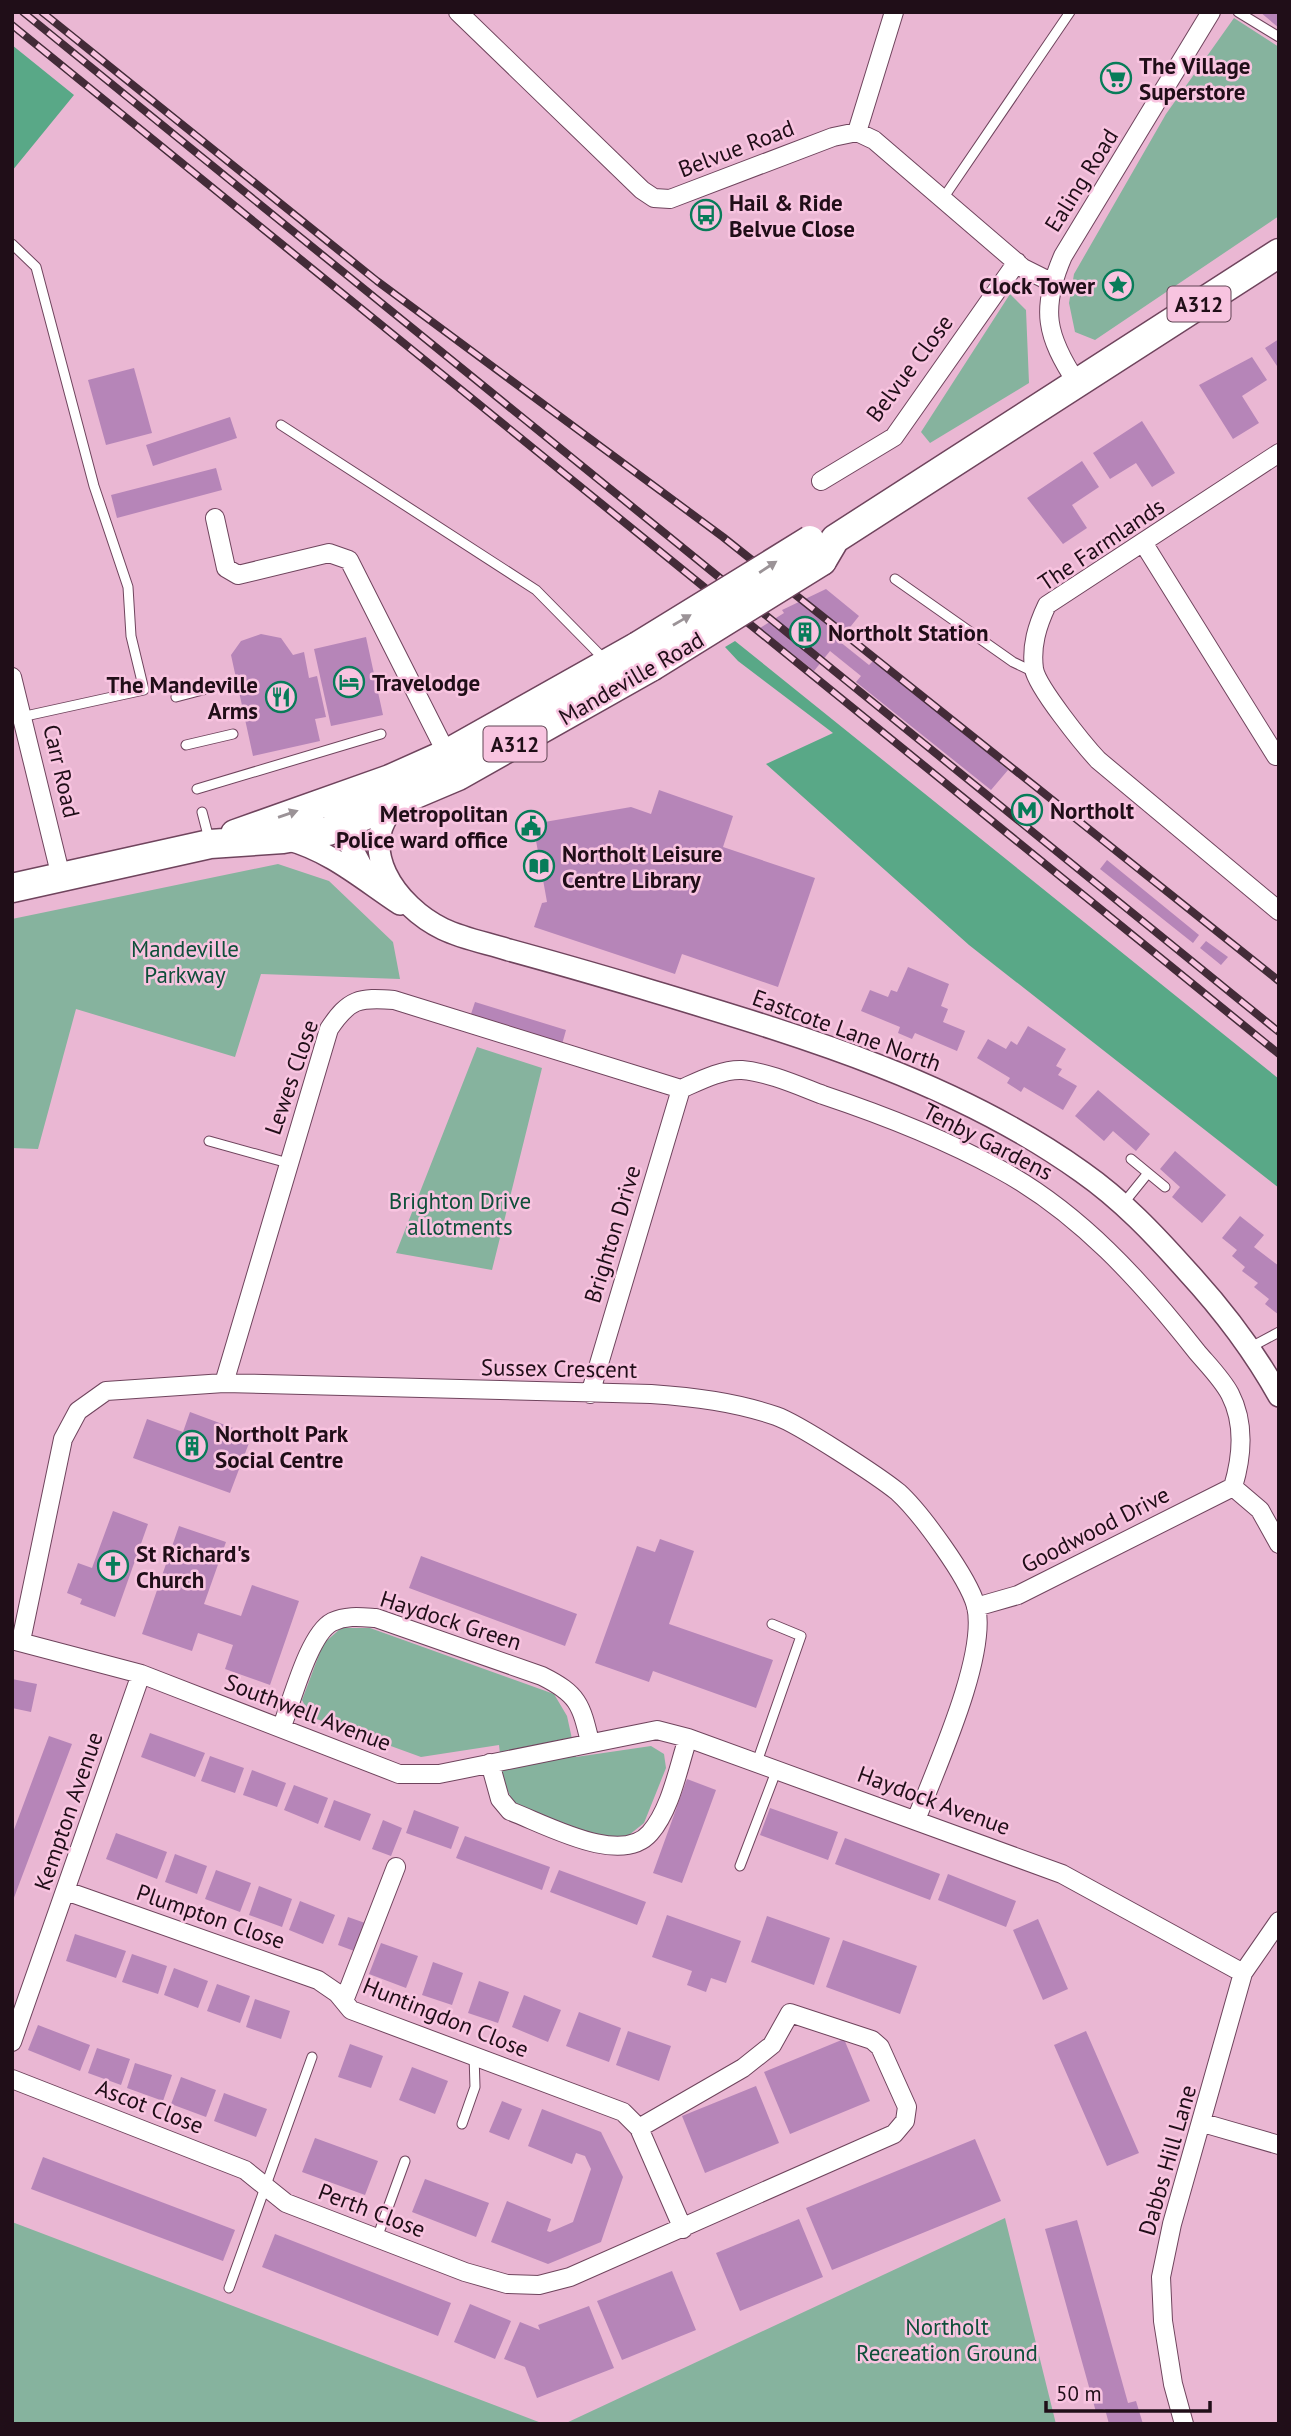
<svg xmlns="http://www.w3.org/2000/svg" width="1291" height="2436" viewBox="0 0 1291 2436" font-family="'PT Sans',sans-serif">
  <style>
    .green { fill: #86b39e }
    .forest { fill: #59a887 }
    .building { fill: #b685b8 }
    .lines { fill: none; stroke-linecap: round; stroke-linejoin: round }
    .service-casing { stroke: #6f445d; stroke-width: 11 }
    .minor-casing { stroke: #6f445d; stroke-width: 20 }
    .tertiary-casing { stroke: #6f445d; stroke-width: 24 }
    .primary-casing { stroke: #6f445d; stroke-width: 31 }
    .service { stroke: #fff; stroke-width: 9 }
    .minor { stroke: #fff; stroke-width: 18 }
    .tertiary { stroke: #fff; stroke-width: 21 }
    .primary { stroke: #fff; stroke-width: 28 }
    .rail-casing { stroke: #432b38; stroke-width: 8 }
    .rail { stroke: #f8c4e0; stroke-width: 5; stroke-dasharray: 16; stroke-linecap: butt }
    .primary-bridge-casing { stroke: #6f445d; stroke-width: 31; stroke-linecap: butt }
    .primary-bridge { stroke: #fff; stroke-width: 28 }
    .oneway { fill: #9b9397 }
    .labels { text-anchor: middle; dominant-baseline: central; stroke-width: 5; stroke-linejoin: round; paint-order: stroke }
    .shield { fill: #f8c4e0; stroke: #614554; stroke-width: 2 }
    .shield-label { font-size: 21px; font-weight: bold; fill: #200e18 }
    .poi-label { font-size: 23px; font-weight: bold; fill: #200e18; stroke: #f8c4e0; text-anchor: start }
    .street-label { font-size: 23px; fill: #200e18; stroke: #f8c4e0 }
    .park-label { font-size: 23px; fill: #0e4f39; stroke: #f8c4e0 }
  </style>
  <rect width="100%" height="100%" fill="#eab7d3"/>
  <path class="green" d="M1234,18L1279,47V216L1095,340L1075,332L1069,303L1074,274L1166,114Z
    M1010,294L1026,310L1029,383L930,443L921,432Z
    M278,864L329,881L393,942L400,979L261,974L235,1057L76,1009L38,1149L12,1148V919Z
    M477,1047L542,1068L492,1270L396,1253Z
    M341,1628H370L554,1694L567,1716L576,1757L651,1746L664,1754L666,1768L644,1823L629,1835L607,1839L515,1806L503,1781L499,1745L421,1757L311,1717L302,1700L323,1644Z
    M1005,2218L1056,2424H564Z
    M12,2222L544,2424H12Z"/>
  <path class="forest" d="M12,45L74,95L12,171Z
    M735,641L1279,1079V1188L969,945L766,764L833,733L738,661L725,647Z"/>
  <path class="building" d="M1260,12H1279V28Z
    M1279,339V369L1265,348Z
    M1252,357L1267,380L1242,396L1259,423L1233,439L1199,385Z
    M134,368L152,433L106,445L88,380Z
    M230,417L237,438L153,466L146,445Z
    M1142,421L1175,473L1152,487L1136,463L1110,479L1093,453Z
    M1082,461L1099,487L1072,505L1087,528L1063,544L1027,498Z
    M216,468L222,490L117,518L111,495Z
    M826,589L859,616L839,641L869,665L874,660L1008,770L991,790L856,682L861,676L830,651L814,671L760,628L784,613L782,610Z
    M261,634L281,638L293,655L304,652L309,678L317,676L326,717L315,719L320,741L253,756L231,655L241,641Z
    M366,637L383,715L331,726L314,649Z
    M659,790L733,816L723,847L815,878L778,987L682,954L675,974L534,927L542,903L547,902L533,824L631,807L651,814Z
    M1107,860L1199,935L1193,943L1100,869Z
    M1206,941L1228,957L1221,965L1200,948Z
    M908,967L949,984L941,1006L948,1009L943,1022L965,1031L957,1051L915,1033L912,1039L898,1033L900,1027L861,1011L870,990L888,997L891,990L897,992Z
    M475,1002L566,1030L561,1048L469,1020Z
    M1028,1026L1066,1049L1056,1066L1062,1069L1058,1075L1077,1086L1063,1110L1024,1087L1021,1092L1007,1083L1010,1078L977,1058L988,1039L1006,1049L1011,1041L1017,1045Z
    M1098,1090L1150,1134L1136,1151L1113,1131L1104,1141L1075,1116Z
    M1175,1151L1226,1195L1202,1223L1172,1197L1180,1187L1160,1169Z
    M1240,1216L1264,1235L1254,1247L1279,1266V1315L1265,1304L1269,1299L1254,1287L1258,1283L1242,1271L1245,1267L1232,1256L1237,1250L1222,1238Z
    M190,1412L252,1435L230,1493L133,1458L147,1419L183,1432Z
    M113,1511L148,1524L115,1617L80,1604L82,1599L67,1593L78,1563L92,1568Z
    M179,1526L226,1542L204,1604L241,1616L252,1585L299,1601L270,1685L225,1669L233,1645L198,1633L192,1651L142,1634Z
    M660,1539L694,1551L669,1624L773,1660L756,1708L653,1671L649,1682L595,1663L637,1546L655,1552Z
    M421,1556L577,1614L565,1646L409,1588Z
    M12,1679L37,1684L31,1712L12,1708Z
    M150,1733L205,1753L195,1777L141,1757Z
    M49,1736L72,1744L12,1903V1835Z
    M210,1756L244,1768L235,1793L201,1781Z
    M252,1770L286,1783L277,1807L243,1795Z
    M687,1779L716,1790L682,1883L653,1873Z
    M294,1785L328,1798L318,1824L284,1810Z
    M334,1800L371,1814L360,1841L324,1827Z
    M770,1808L838,1832L828,1860L760,1835Z
    M414,1810L459,1827L451,1849L406,1833Z
    M383,1820L402,1828L391,1856L372,1849Z
    M116,1833L167,1852L157,1879L106,1859Z
    M465,1836L550,1867L542,1890L456,1858Z
    M845,1838L940,1874L930,1900L835,1864Z
    M175,1854L207,1866L197,1894L165,1882Z
    M216,1870L251,1883L240,1912L205,1899Z
    M559,1870L646,1902L637,1925L550,1892Z
    M948,1874L1016,1901L1006,1927L938,1900Z
    M259,1886L292,1899L282,1927L249,1915Z
    M300,1901L335,1915L323,1944L289,1930Z
    M667,1915L741,1941L726,1983L711,1978L706,1992L687,1985L692,1971L652,1957Z
    M767,1916L830,1938L814,1985L751,1962Z
    M348,1917L368,1924L357,1952L338,1945Z
    M1038,1919L1068,1989L1043,2000L1013,1930Z
    M75,1934L126,1951L116,1978L66,1961Z
    M843,1940L917,1966L900,2014L826,1987Z
    M381,1943L418,1956L406,1988L369,1974Z
    M132,1954L167,1966L158,1994L122,1982Z
    M433,1962L463,1973L452,2005L422,1995Z
    M174,1968L208,1981L198,2008L164,1995Z
    M479,1981L509,1992L498,2023L468,2013Z
    M217,1984L250,1996L240,2023L207,2011Z
    M524,1995L561,2010L548,2042L512,2027Z
    M255,1999L290,2011L281,2039L246,2027Z
    M579,2012L621,2028L609,2062L566,2046Z
    M38,2025L90,2045L80,2071L28,2050Z
    M628,2031L671,2046L659,2081L616,2065Z
    M1086,2031L1139,2153L1107,2166L1054,2045Z
    M844,2039L870,2101L790,2134L764,2072Z
    M350,2044L383,2056L371,2088L338,2077Z
    M97,2048L130,2059L121,2085L88,2073Z
    M135,2063L172,2075L163,2101L127,2088Z
    M412,2067L448,2081L435,2114L399,2100Z
    M181,2077L216,2090L206,2117L171,2104Z
    M756,2086L779,2143L705,2173L682,2116Z
    M224,2093L267,2109L256,2137L214,2121Z
    M502,2101L522,2109L509,2140L489,2132Z
    M542,2109L601,2132L623,2177L601,2242L548,2264L491,2242L507,2201L551,2219L547,2231L550,2232L573,2222L591,2169L585,2156L576,2153L572,2164L528,2146Z
    M315,2138L378,2161L365,2195L302,2172Z
    M975,2139L1001,2201L832,2270L806,2208Z
    M43,2157L235,2230L223,2261L31,2189Z
    M425,2179L489,2203L476,2237L412,2212Z
    M799,2219L823,2277L740,2311L716,2253Z
    M1077,2220L1128,2403L1136,2401L1143,2424H1109L1105,2409L1096,2412L1045,2229Z
    M275,2234L451,2303L438,2336L262,2267Z
    M672,2271L696,2330L622,2360L597,2301Z
    M470,2304L511,2321L495,2359L454,2342Z
    M589,2306L614,2368L537,2398L525,2367L504,2359L520,2322L540,2330L538,2325Z"/>
  <g class="lines">
    <g class="service-casing">
      <path id="service" d="M1238,12L1279,37
        M942,200L1070,12
        M12,244L36,267L94,486L128,587L131,636L144,690L12,719
        M281,425L536,590L606,661
        M895,579L1013,662L1034,672
        M176,697L218,686
        M186,745L233,734
        M197,789L381,734
        M202,812L209,839
        M209,1141L288,1163
        M1131,1159L1165,1187
        M1123,1204L1148,1173
        M1251,1347L1279,1332
        M757,1762L801,1636L772,1624
        M740,1866L777,1769
        M462,2124L475,2087L474,2055
        M377,2238L405,2161
        M229,2288L312,2057"/>
    </g>
    <g class="minor-casing">
      <path id="minor" d="M458,12L642,190L654,198L670,199L833,137L857,132L874,140L1023,268L1051,282
        M857,132L894,12
        M1077,383C1046,336 1040,309 1063,256L1211,12
        M1279,453L1047,605C1037,626 1031,646 1034,669C1037,687 1084,745 1098,760L1279,911
        M821,481L894,437L1017,262
        M215,518L226,568L238,575L329,553L349,560L451,762
        M1144,544L1276,756
        M12,677L61,877
        M681,1089C699,1081 722,1069 742,1070C768,1072 799,1086 823,1095C883,1115 944,1139 999,1169C1079,1212 1142,1282 1197,1352C1208,1365 1222,1379 1230,1394C1245,1423 1242,1457 1233,1487
        M224,1383L329,1029C349,999 359,997 394,1000L681,1089
        M590,1394L681,1089
        M1233,1487L1260,1510L1279,1544
        M976,1607L1018,1595L1233,1487
        M12,1640L141,1674L399,1774H439L657,1730L688,1738L1062,1874L1243,1973
        M21,1641L63,1439L78,1411L106,1391L224,1383L651,1394C694,1397 735,1402 776,1416C799,1424 878,1476 898,1492C920,1512 968,1577 976,1606C988,1656 935,1770 916,1820
        M282,1726C292,1701 309,1634 332,1622C347,1615 361,1617 376,1618L542,1676C578,1694 581,1704 590,1742
        M490,1763L500,1799L510,1811C545,1824 621,1867 650,1833C671,1809 678,1768 688,1738
        M66,1891L318,1980L337,1993L351,2010L623,2112L639,2128L683,2229
        M344,2001L396,1867
        M12,2042L141,1674
        M12,2079L245,2170L286,2203L465,2272L507,2284L539,2285L570,2277L894,2134L905,2121L907,2107L880,2047L872,2040L790,2013L772,2045L743,2068L639,2128
        M1203,2123L1279,2145
        M1184,2424L1173,2384L1163,2321L1161,2277L1172,2224L1243,1973L1279,1921"/>
    </g>
    <g class="tertiary-casing">
      <path id="tertiary" d="M400,802C351,845 397,907 443,929C464,939 487,943 509,950C553,962 598,975 642,988C794,1034 952,1079 1082,1172C1122,1200 1155,1235 1187,1271C1222,1309 1254,1351 1279,1396
        M351,811L350,845L366,875
        M286,839C331,851 362,879 400,904"/>
    </g>
    <g class="primary-casing">
      <path id="primary" d="M822,561L835,539L1279,253
        M235,834L390,779L446,754L638,646
        M12,888L210,844L283,839L328,831L458,776L651,667"/>
    </g>
    <use href="#service" class="service"/>
    <use href="#minor" class="minor"/>
    <use href="#tertiary" class="tertiary"/>
    <use href="#primary" class="primary"/>
    <g class="rail-casing">
      <path id="rail" d="M23,12L1279,1032
        M42,12L377,281L723,537L1279,981
        M12,25L1279,1054"/>
    </g>
    <use href="#rail" class="rail"/>
    <g class="primary-bridge-casing">
      <path id="primary-bridge" d="M638,646L810,540
        M651,667L822,561"/>
    </g>
    <use href="#primary-bridge" class="primary-bridge"/>
  </g>
  <defs><path id="oneway-solid" d="M-6-.8H1V-3.2L6.5 0L1 3.2V.8H-6Z" transform="scale(1.75)"/></defs>
  <g class="oneway">
    <use href="#oneway-solid" transform="translate(768 567) rotate(-33)"/>
    <use href="#oneway-solid" transform="translate(682 620) rotate(-30)"/>
    <use href="#oneway-solid" transform="translate(288 814) rotate(-19)"/>
  </g>
  <defs>
    <g id="supermarket-ring" transform="scale(1.575)"><circle r="9.5" fill="#f8c4e0" stroke="#087c59" stroke-width="1.5"/><path d="M-6-5.5h2.5l.6 2H6L4.5 2H-2.5L-4.4-4H-6ZM-1.5 3.2a1.3 1.3 0 1 0 .1 0ZM3 3.2a1.3 1.3 0 1 0 .1 0Z" fill="#087c59"/></g>
    <g id="bus-ring" transform="scale(1.575)"><circle r="9.5" fill="#f8c4e0" stroke="#087c59" stroke-width="1.5"/><path d="M-5-6H5V4H4V6H2V4H-2V6H-4V4H-5ZM-3.5-4V0h7V-4ZM-3.5 1.2v1.5H-2V1.2ZM2 1.2v1.5H3.5V1.2Z" fill="#087c59"/></g>
    <g id="sight-ring" transform="scale(1.575)"><circle r="9.5" fill="#f8c4e0" stroke="#087c59" stroke-width="1.5"/><path d="M0-6L1.8-2.2L6-1.7L2.9 1.2L3.7 5.4L0 3.3L-3.7 5.4L-2.9 1.2L-6-1.7L-1.8-2.2Z" fill="#087c59"/></g>
    <g id="building-ring" transform="scale(1.575)"><circle r="9.5" fill="#f8c4e0" stroke="#087c59" stroke-width="1.5"/><path d="M-4-6H4V6H1V3H-1V6H-4ZM-2.5-4.3h1.7v1.8h-1.7ZM.8-4.3h1.7v1.8H.8ZM-2.5-1h1.7V.8h-1.7ZM.8-1h1.7V.8H.8Z" fill="#087c59"/></g>
    <g id="hotel-ring" transform="scale(1.575)"><circle r="9.5" fill="#f8c4e0" stroke="#087c59" stroke-width="1.5"/><path d="M-6-4.5h1.5V1H6V5H4.5V3h-9V5H-6ZM-4 0a1.8 1.8 0 1 1 3.6 0ZM.5 0V-2.5h3Q6-2.5 6 0Z" fill="#087c59"/></g>
    <g id="restaurant-ring" transform="scale(1.575)"><circle r="9.5" fill="#f8c4e0" stroke="#087c59" stroke-width="1.5"/><path d="M-5-6h1v4h1v-4h1v4h1v-4h1v5L-1.5 .5V6h-2V.5L-5-1ZM5-6V6H3V1.5H1.5Q1.5-4 5-6Z" fill="#087c59"/></g>
    <g id="metro-ring" transform="scale(1.575)"><circle r="9.5" fill="#f8c4e0" stroke="#087c59" stroke-width="1.5"/><path d="M-5.5 5V-5H-3L0 0L3-5H5.5V5H3V-.5L0 4L-3-.5V5Z" fill="#087c59"/></g>
    <g id="civic-ring" transform="scale(1.575)"><circle r="9.5" fill="#f8c4e0" stroke="#087c59" stroke-width="1.5"/><path d="M-.6-6.5H3V-4.5H.6V-3L4-1V1h2V6H-6V1h2V-1L-.6-3ZM-1.2 2.5V6h2.4V2.5Z" fill="#087c59"/></g>
    <g id="library-ring" transform="scale(1.575)"><circle r="9.5" fill="#f8c4e0" stroke="#087c59" stroke-width="1.5"/><path d="M-6-4Q-3-5.5-.7-3.5V5Q-3 3-6 4ZM6-4Q3-5.5 .7-3.5V5Q3 3 6 4Z" fill="#087c59"/></g>
    <g id="church-ring" transform="scale(1.575)"><circle r="9.5" fill="#f8c4e0" stroke="#087c59" stroke-width="1.5"/><path d="M-1.2-6h2.4v3.5h3.3v2.4h-3.3V6h-2.4V-.1h-3.3v-2.4h3.3Z" fill="#087c59"/></g>
  </defs>
  <g fill-rule="evenodd">
    <use href="#supermarket-ring" x="1116" y="78"/>
    <use href="#bus-ring" x="706" y="215"/>
    <use href="#sight-ring" x="1118" y="285"/>
    <use href="#building-ring" x="805" y="632"/>
    <use href="#hotel-ring" x="349" y="682"/>
    <use href="#restaurant-ring" x="281" y="697"/>
    <use href="#metro-ring" x="1027" y="810"/>
    <use href="#civic-ring" x="531" y="826"/>
    <use href="#library-ring" x="539" y="866"/>
    <use href="#building-ring" x="192" y="1446"/>
    <use href="#church-ring" x="113" y="1566"/>
  </g>
  <g class="labels">
    <g class="shield">
      <rect x="1167.5" y="286.5" width="63" height="35" rx="5"/>
      <rect x="483.5" y="726.5" width="63" height="35" rx="5"/>
    </g>
    <g class="shield-label">
      <text x="1199" y="304">A312</text>
      <text x="515" y="744">A312</text>
    </g>
    <g class="poi-label">
      <text x="1139" y="65">The Village<tspan x="1139" dy="26">Superstore</tspan></text>
      <text x="729" y="202">Hail &amp; Ride<tspan x="729" dy="26">Belvue Close</tspan></text>
      <text x="1095" y="285" text-anchor="end">Clock Tower</text>
      <text x="828" y="632">Northolt Station</text>
      <text x="372" y="682">Travelodge</text>
      <text x="258" y="684" text-anchor="end">The Mandeville<tspan x="258" dy="26">Arms</tspan></text>
      <text x="1050" y="810">Northolt</text>
      <text x="508" y="813" text-anchor="end">Metropolitan<tspan x="508" dy="26">Police ward office</tspan></text>
      <text x="562" y="853">Northolt Leisure<tspan x="562" dy="26">Centre Library</tspan></text>
      <text x="215" y="1433">Northolt Park<tspan x="215" dy="26">Social Centre</tspan></text>
      <text x="136" y="1553">St Richard's<tspan x="136" dy="26">Church</tspan></text>
    </g>
    <g class="street-label">
      <text transform="translate(736 148) rotate(-21)">Belvue Road</text>
      <text transform="translate(1081 180) rotate(-58)">Ealing Road</text>
      <text transform="translate(909 368) rotate(-53)">Belvue Close</text>
      <text transform="translate(1101 544) rotate(-34)">The Farmlands</text>
      <text transform="translate(631 678) rotate(-30)">Mandeville Road</text>
      <text transform="translate(62 771) rotate(77)">Carr Road</text>
      <text transform="translate(847 1030) rotate(20)">Eastcote Lane North</text>
      <text transform="translate(291 1077) rotate(-71)">Lewes Close</text>
      <text transform="translate(988 1141) rotate(27)">Tenby Gardens</text>
      <text transform="translate(612 1234) rotate(-73)">Brighton Drive</text>
      <text transform="translate(559 1368) rotate(1)">Sussex Crescent</text>
      <text transform="translate(1095 1529) rotate(-27)">Goodwood Drive</text>
      <text transform="translate(451 1620) rotate(18)">Haydock Green</text>
      <text transform="translate(308 1712) rotate(21)">Southwell Avenue</text>
      <text transform="translate(934 1800) rotate(20)">Haydock Avenue</text>
      <text transform="translate(68 1811) rotate(-71)">Kempton Avenue</text>
      <text transform="translate(211 1916) rotate(19)">Plumpton Close</text>
      <text transform="translate(446 2017) rotate(22)">Huntingdon Close</text>
      <text transform="translate(150 2106) rotate(21)">Ascot Close</text>
      <text transform="translate(1167 2160) rotate(-74)">Dabbs Hill Lane</text>
      <text transform="translate(372 2210) rotate(21)">Perth Close</text>
    </g>
    <g class="park-label">
      <text x="185" y="948">Mandeville<tspan x="185" dy="26">Parkway</tspan></text>
      <text x="460" y="1200">Brighton Drive<tspan x="460" dy="26">allotments</tspan></text>
      <text x="947" y="2326">Northolt<tspan x="947" dy="26">Recreation Ground</tspan></text>
    </g>
  </g>
  <rect width="1291" height="2436" fill="none" stroke="#200e18" stroke-width="28"/>
  <path d="M1046 2401v10h164v-10" fill="none" stroke="#200e18" stroke-width="3.5"/>
  <text x="1056" y="2401" font-size="21" fill="#200e18" stroke="#f8c4e0" stroke-width="5" paint-order="stroke">50 m</text>
</svg>
